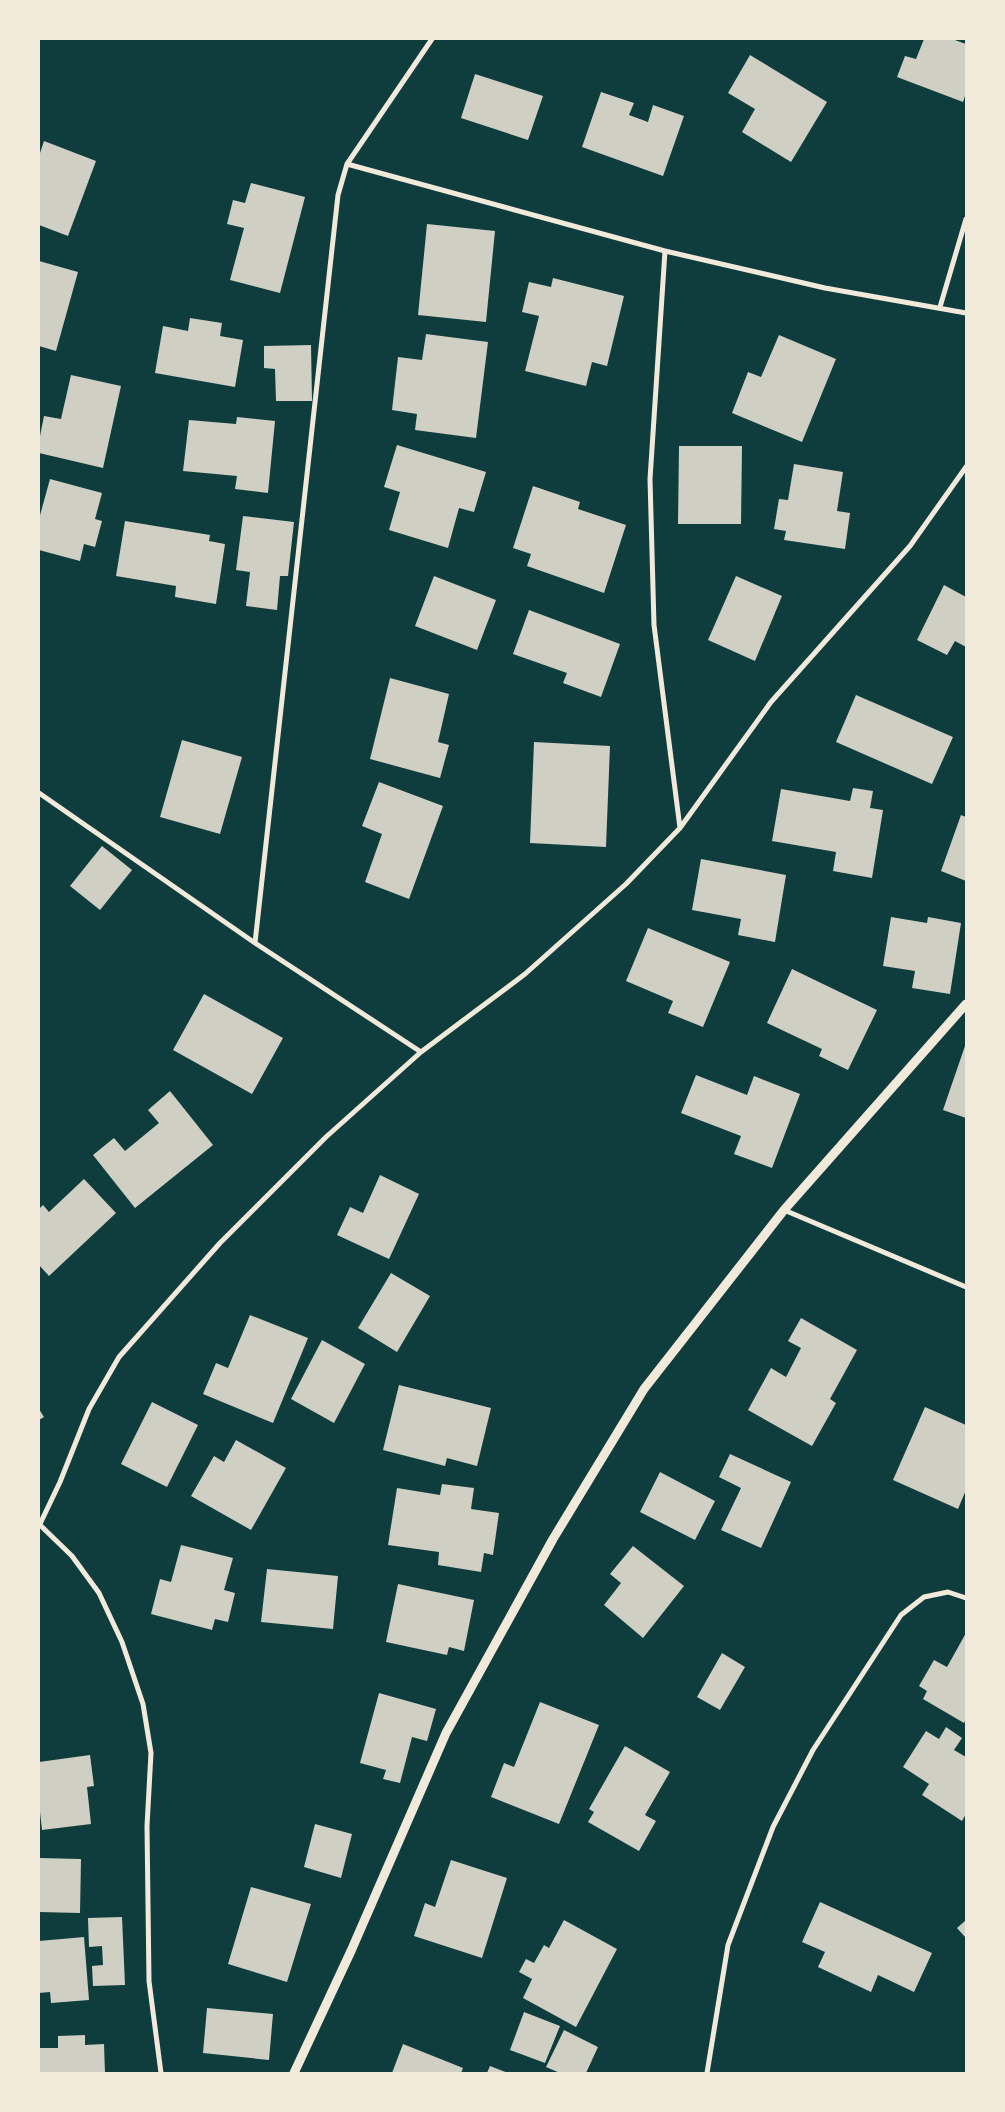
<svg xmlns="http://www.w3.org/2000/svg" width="1005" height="2112" viewBox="0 0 1005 2112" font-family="'Sofia Sans Condensed',sans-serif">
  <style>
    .building { fill: #cfcfc3 }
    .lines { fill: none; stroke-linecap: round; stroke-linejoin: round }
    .minor { stroke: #f1e9da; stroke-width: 5 }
    .tertiary { stroke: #f1e9da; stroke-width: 9 }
  </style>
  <rect width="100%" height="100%" fill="#0f3d3e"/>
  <path class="building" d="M924,39H952L966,44V93L963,102L897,77L905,56L916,59Z
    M750,55L827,102L791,162L742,132L755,109L728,93Z
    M475,74L543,96L528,140L461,118Z
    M601,92L634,103L629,115L648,122L653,105L684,116L663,176L582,147Z
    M44,141L96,161L68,236L39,225V156Z
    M251,183L305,197L280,293L230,280L244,228L227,224L233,200L245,203Z
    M427,224L495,231L486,322L418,315Z
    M39,261L78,272L56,351L39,346Z
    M553,278L624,296L607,366L592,362L586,386L525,371L539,316L522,312L529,282L551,287Z
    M190,318L222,323L220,336L243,340L235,387L155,373L163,326L188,331Z
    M426,334L488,342L476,438L415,430L417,414L392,410L398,357L422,360Z
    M779,335L836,359L802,442L732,413L748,372L761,377Z
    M311,345L312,401H276L275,369L264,368V346Z
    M71,375L121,386L103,468L39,453V441L44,416L61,419Z
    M237,417L275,421L268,493L235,489L237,476L183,471L189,420L236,424Z
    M397,445L486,472L474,512L459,508L448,548L389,530L400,492L384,487Z
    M679,446H742L741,524H678Z
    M794,464L843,472L837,511L850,513L845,549L784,540L786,531L774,529L779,499L788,500Z
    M50,479L102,493L95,519L102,521L95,547L84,544L80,561L39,550V519Z
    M533,486L580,502L578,509L626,525L604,593L527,566L531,554L513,548Z
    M243,516L294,522L288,576H280L277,610L246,606L250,572L236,570Z
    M125,521L210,535L209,541L225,544L216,604L175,597L176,586L116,576Z
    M434,576L496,600L477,650L415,626Z
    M736,576L782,596L755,661L708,640Z
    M944,585L966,597V647L955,641L947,655L917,640Z
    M529,610L620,644L601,697L563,683L567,673L513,654Z
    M390,678L449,694L438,742L449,745L440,778L370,759Z
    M856,695L953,737L932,784L836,742Z
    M182,740L242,757L220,834L160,817Z
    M534,742L610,746L606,847L530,843Z
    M379,782L443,806L409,899L365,882L382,834L362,826Z
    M853,788L873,791L870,808L883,810L872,878L833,871L836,852L772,841L781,789L850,801Z
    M961,815L966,817V881L941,871Z
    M102,846L132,870L100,910L70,886Z
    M701,859L786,875L775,942L738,935L741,919L692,910Z
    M891,917L927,923L928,917L961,923L950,994L912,988L915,971L883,966Z
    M648,928L730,962L703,1027L668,1013L673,1001L626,981Z
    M792,969L877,1010L848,1070L819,1056L822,1049L767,1023Z
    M204,994L283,1038L252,1094L173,1050Z
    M966,1043V1118L943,1110Z
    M696,1075L747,1095L754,1076L800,1094L772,1168L734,1154L741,1136L681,1113Z
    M170,1091L213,1145L135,1208L93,1155L114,1138L125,1151L159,1123L148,1110Z
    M380,1175L419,1194L389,1259L337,1235L350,1207L363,1213Z
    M84,1179L116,1213L49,1276L39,1265V1209L43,1205L49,1212Z
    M391,1273L430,1296L397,1352L358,1328Z
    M250,1315L308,1338L273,1423L203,1394L216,1363L228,1368Z
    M801,1318L857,1350L830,1399L836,1403L812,1446L748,1410L771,1368L786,1377L801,1348L788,1341Z
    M322,1340L365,1364L334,1423L291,1399Z
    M399,1385L491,1408L477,1466L447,1458L445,1466L383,1450Z
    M152,1402L198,1425L167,1487L121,1464Z
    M925,1407L966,1425V1490L958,1509L893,1480Z
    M39,1409L44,1417L39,1420Z
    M236,1440L286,1468L251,1530L191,1496L214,1456L224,1462Z
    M730,1454L791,1482L761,1548L721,1530L741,1488L719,1477Z
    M660,1472L715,1501L695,1540L640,1512Z
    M442,1484L474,1488L471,1509L499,1513L493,1555L484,1553L481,1572L438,1565L439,1552L388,1545L397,1488L440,1495Z
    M181,1545L233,1558L224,1590L235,1593L228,1622L215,1619L212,1630L151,1614L160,1579L171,1582Z
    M633,1546L684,1586L643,1638L604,1605L621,1583L610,1574Z
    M267,1569L338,1576L333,1629L261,1622Z
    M398,1584L474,1600L464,1651L449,1647L447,1655L386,1642Z
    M966,1633V1719L964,1723L923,1699L927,1691L919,1686L934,1660L947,1667Z
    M722,1653L745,1667L720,1710L697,1697Z
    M379,1693L436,1709L427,1741L412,1737L400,1783L383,1779L386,1770L360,1763Z
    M540,1702L599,1725L559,1824L491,1797L504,1763L514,1767Z
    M946,1727L962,1738L954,1750L966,1757V1814L962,1821L922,1795L929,1784L903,1767L926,1731L939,1739Z
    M625,1746L670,1772L645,1815L656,1821L639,1851L588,1822L594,1812L589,1809Z
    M90,1755L94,1786L87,1787L91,1824L42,1830L39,1803V1762Z
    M315,1824L352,1834L341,1878L304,1867Z
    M39,1858L81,1859L80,1913L39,1912Z
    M451,1860L507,1878L482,1958L414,1936L425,1903L435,1907Z
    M251,1887L311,1904L287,1982L228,1964Z
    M820,1902L932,1953L914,1992L878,1975L871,1992L818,1967L825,1952L802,1942Z
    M122,1917L125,1985L93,1986L92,1966L103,1965L102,1946L89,1947L88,1918Z
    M564,1920L617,1949L576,2027L523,1998L532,1979L519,1972L526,1959L534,1963L544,1945L549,1948Z
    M966,1920V1938L957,1928Z
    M84,1937L89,2000L51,2003L50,1992L39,1993V1941Z
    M207,2008L273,2014L269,2060L203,2053Z
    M524,2012L560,2026L545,2063L510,2050Z
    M564,2030L598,2047L586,2073H560L546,2067Z
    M85,2035V2045L104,2044L105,2073H39V2048H58V2036Z
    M403,2044L463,2068L461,2073H392Z
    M490,2066L508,2073H487Z"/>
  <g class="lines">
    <path class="minor" d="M347,164L665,251L825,288L966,313
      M665,251L650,479L654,625L680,828
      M940,307L966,219
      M39,793L255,943L421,1052
      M255,943L338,195L347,164L432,39
      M784,1210L966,1287
      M40,1525L72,1556L99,1593L122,1642L143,1704L151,1753L147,1826L149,1981L161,2073
      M39,1526L60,1482L89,1409L119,1357L220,1243L326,1137L421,1052L525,974L626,884L680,828L771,702L910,546L966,467
      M707,2073L728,1945L773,1827L813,1750L901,1615L924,1597L948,1592L966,1598"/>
    <path class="tertiary" d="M294,2073L351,1951L446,1733L553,1539L644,1389L784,1210L966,1004"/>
  </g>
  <rect width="1005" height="2112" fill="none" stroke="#f1e9da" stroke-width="80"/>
</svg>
